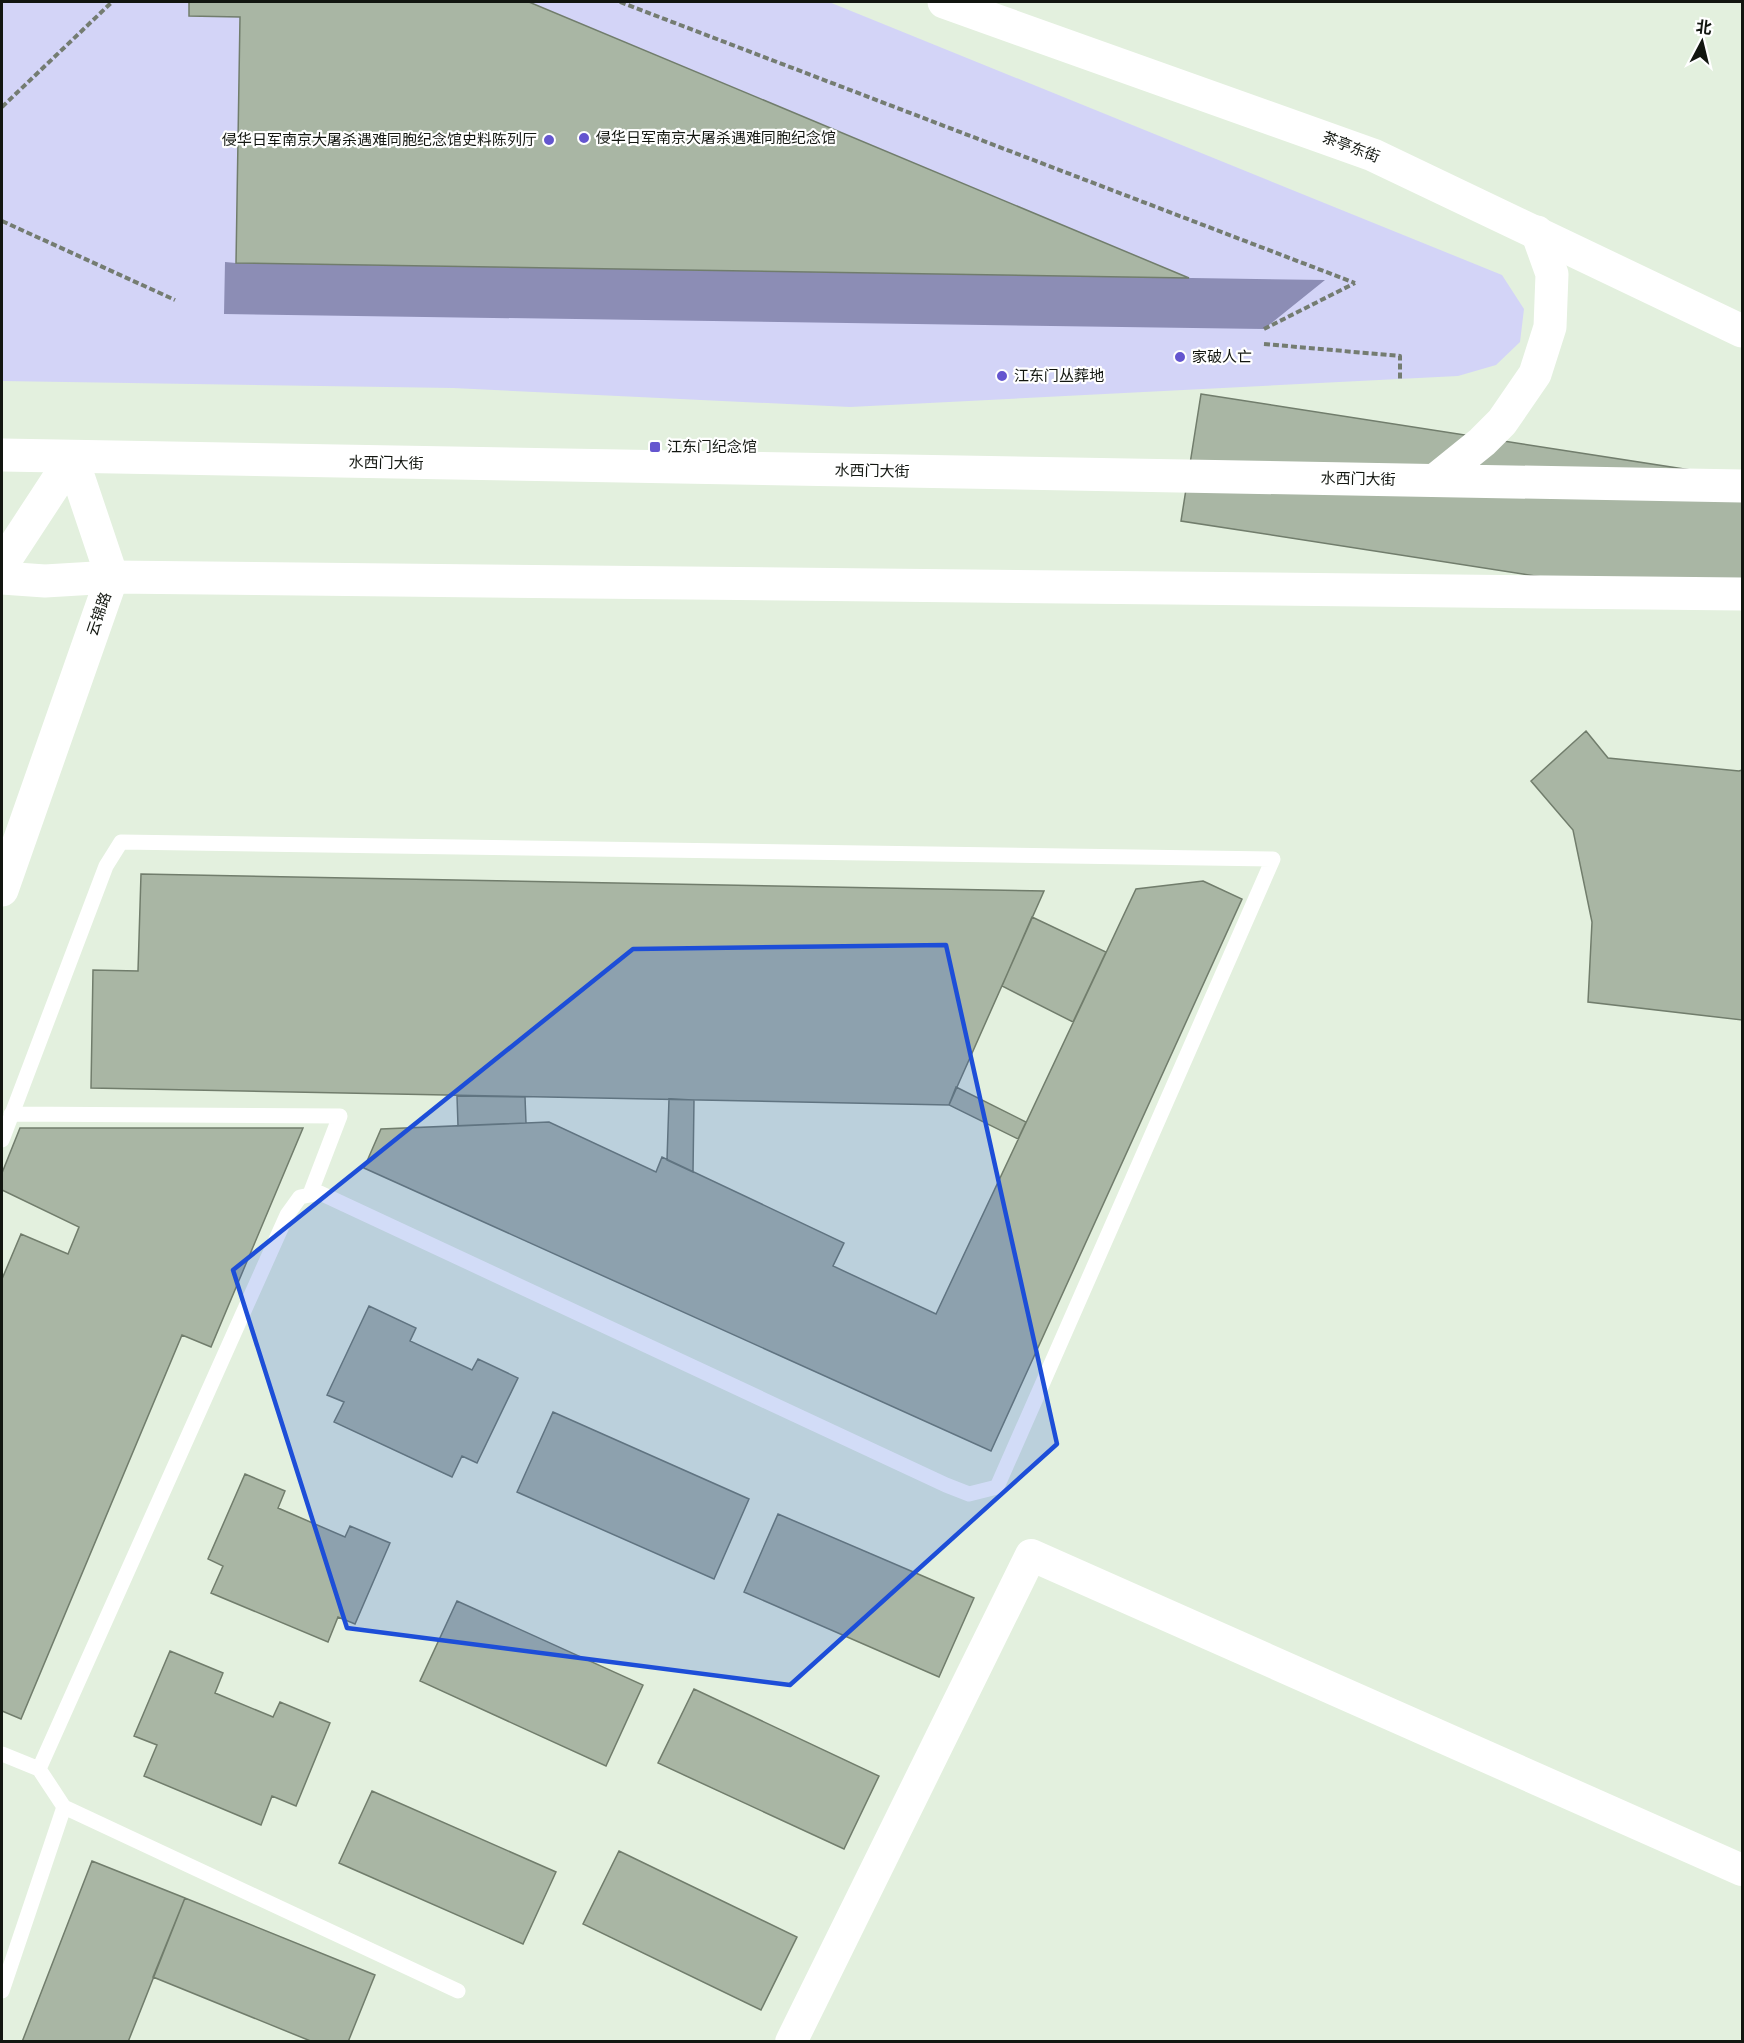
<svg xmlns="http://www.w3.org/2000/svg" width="1744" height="2043" viewBox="0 0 1744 2043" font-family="Signika,'Noto Sans SC',sans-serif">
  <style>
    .green { fill: #d3d4f7 }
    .water { fill: #8c8db5 }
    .building { fill: #a9b6a4; stroke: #717d6c; stroke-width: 1.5 }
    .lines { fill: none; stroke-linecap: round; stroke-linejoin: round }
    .path { stroke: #747c71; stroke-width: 4; stroke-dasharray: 6 3; stroke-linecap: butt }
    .service { stroke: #fff; stroke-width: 15 }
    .minor { stroke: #fff; stroke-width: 32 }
    .tertiary { stroke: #fff; stroke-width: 33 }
    .primary { stroke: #fff; stroke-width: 33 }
    .marked { fill: #1d4ed8; fill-opacity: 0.2; stroke: #1d4ed8; stroke-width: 4.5; stroke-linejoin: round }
    .poi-dot { fill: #6455cf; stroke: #fff; stroke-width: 2 }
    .labels { text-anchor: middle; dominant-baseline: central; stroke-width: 4.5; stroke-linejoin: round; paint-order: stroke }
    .poi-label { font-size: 15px; fill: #121610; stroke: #fff; text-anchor: start }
    .street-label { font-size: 15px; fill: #121610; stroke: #fff }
  </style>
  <rect width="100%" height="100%" fill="#e3f0de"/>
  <path class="green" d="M2,2H829L1502,275L1524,309L1520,342L1496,365L1458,376L850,407L453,388L2,381Z"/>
  <path class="water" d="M225,262L236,263L1325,280L1264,329L224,314Z"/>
  <path class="building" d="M189,2H529L1189,278L236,263L240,17L189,16Z
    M1201,394L1742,478V608L1181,521Z
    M1586,731L1608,758L1739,771L1742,770V1020L1588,1002L1592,922L1573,830L1531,781Z
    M141,874L1044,891L949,1105L91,1088L93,970L138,971Z
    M1203,881L1242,899L991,1451L364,1168L381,1129L549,1122L656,1172L662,1157L844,1243L833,1266L936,1314L1136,889Z
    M1032,917L1106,952L1073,1022L1002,986Z
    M956,1087L1026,1122L1018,1139L949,1105Z
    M457,1096L525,1097L526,1123L458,1126Z
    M669,1099L694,1100L693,1172L667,1160Z
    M20,1128H303L211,1347L182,1335L21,1719L2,1711V1279L21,1234L68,1254L79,1227L2,1190V1173Z
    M369,1306L416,1328L410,1341L472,1370L478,1359L518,1378L477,1463L462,1456L452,1477L334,1422L344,1402L327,1395Z
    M553,1412L749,1499L714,1579L517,1492Z
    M245,1474L285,1491L278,1508L345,1537L350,1526L390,1543L355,1624L338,1617L328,1642L211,1593L223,1566L208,1559Z
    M778,1514L974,1598L939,1677L744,1592Z
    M457,1601L643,1685L606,1766L420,1681Z
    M170,1651L223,1673L215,1693L273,1717L280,1702L330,1723L296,1806L272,1796L261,1825L144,1776L157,1745L134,1736Z
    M694,1689L879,1776L844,1849L658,1763Z
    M372,1791L556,1872L523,1944L339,1863Z
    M619,1851L797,1937L761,2010L583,1924Z
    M92,1861L185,1898L128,2042H22Z
    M185,1898L375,1975L348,2042H313L153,1977Z"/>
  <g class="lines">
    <path class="path" d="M620,2L1355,283
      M2,107L112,2
      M2,221L175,300
      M1264,329L1355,283
      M1264,344L1400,356V379"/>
    <path class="service" d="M11,1114L340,1116L310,1194
      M2,1140L106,866L121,842L1273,859L997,1487L969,1494L946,1485L320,1193L300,1197L287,1215L39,1769L2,1754
      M39,1769L64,1807L458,1991
      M2,1991L64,1807"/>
    <path class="minor" d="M791,2042L1031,1555L1742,1870"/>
    <path class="tertiary" d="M944,2L1373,155L1742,331
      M2,565L72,458
      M2,890L112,577L72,458"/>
    <path class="primary" d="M2,455L1742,486
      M1435,480L1482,442L1502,422L1535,374L1550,327L1552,274L1537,232
      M2,578L45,581L112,577L1742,594"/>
  </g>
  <path class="marked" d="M946,945L1057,1444L790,1685L347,1628L233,1270L633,949Z"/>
  <g class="poi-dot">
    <circle cx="584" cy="138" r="6"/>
    <circle cx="549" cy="140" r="6"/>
    <circle cx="1180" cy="357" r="6"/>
    <circle cx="1002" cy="376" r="6"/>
    <rect x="649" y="441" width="12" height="12" rx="3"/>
  </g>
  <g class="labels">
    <g class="poi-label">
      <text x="596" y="138">侵华日军南京大屠杀遇难同胞纪念馆</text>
      <text x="537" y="140" text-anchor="end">侵华日军南京大屠杀遇难同胞纪念馆史料陈列厅</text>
      <text x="1192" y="357">家破人亡</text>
      <text x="1014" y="376">江东门丛葬地</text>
      <text x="667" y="447">江东门纪念馆</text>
    </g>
    <g class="street-label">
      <text transform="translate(1351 147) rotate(21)">茶亭东街</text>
      <text transform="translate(386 463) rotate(1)">水西门大街</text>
      <text transform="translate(872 471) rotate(1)">水西门大街</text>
      <text transform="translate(1358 479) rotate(1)">水西门大街</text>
      <text transform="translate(99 614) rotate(-71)">云锦路</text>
    </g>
  </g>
  <rect width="1744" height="2043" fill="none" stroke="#121610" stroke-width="6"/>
  <g transform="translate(1702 42) rotate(7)" stroke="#ffffff" stroke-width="4.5" paint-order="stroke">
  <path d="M0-4.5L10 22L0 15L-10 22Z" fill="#121610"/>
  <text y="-9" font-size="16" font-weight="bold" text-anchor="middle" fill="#121610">北</text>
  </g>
</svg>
